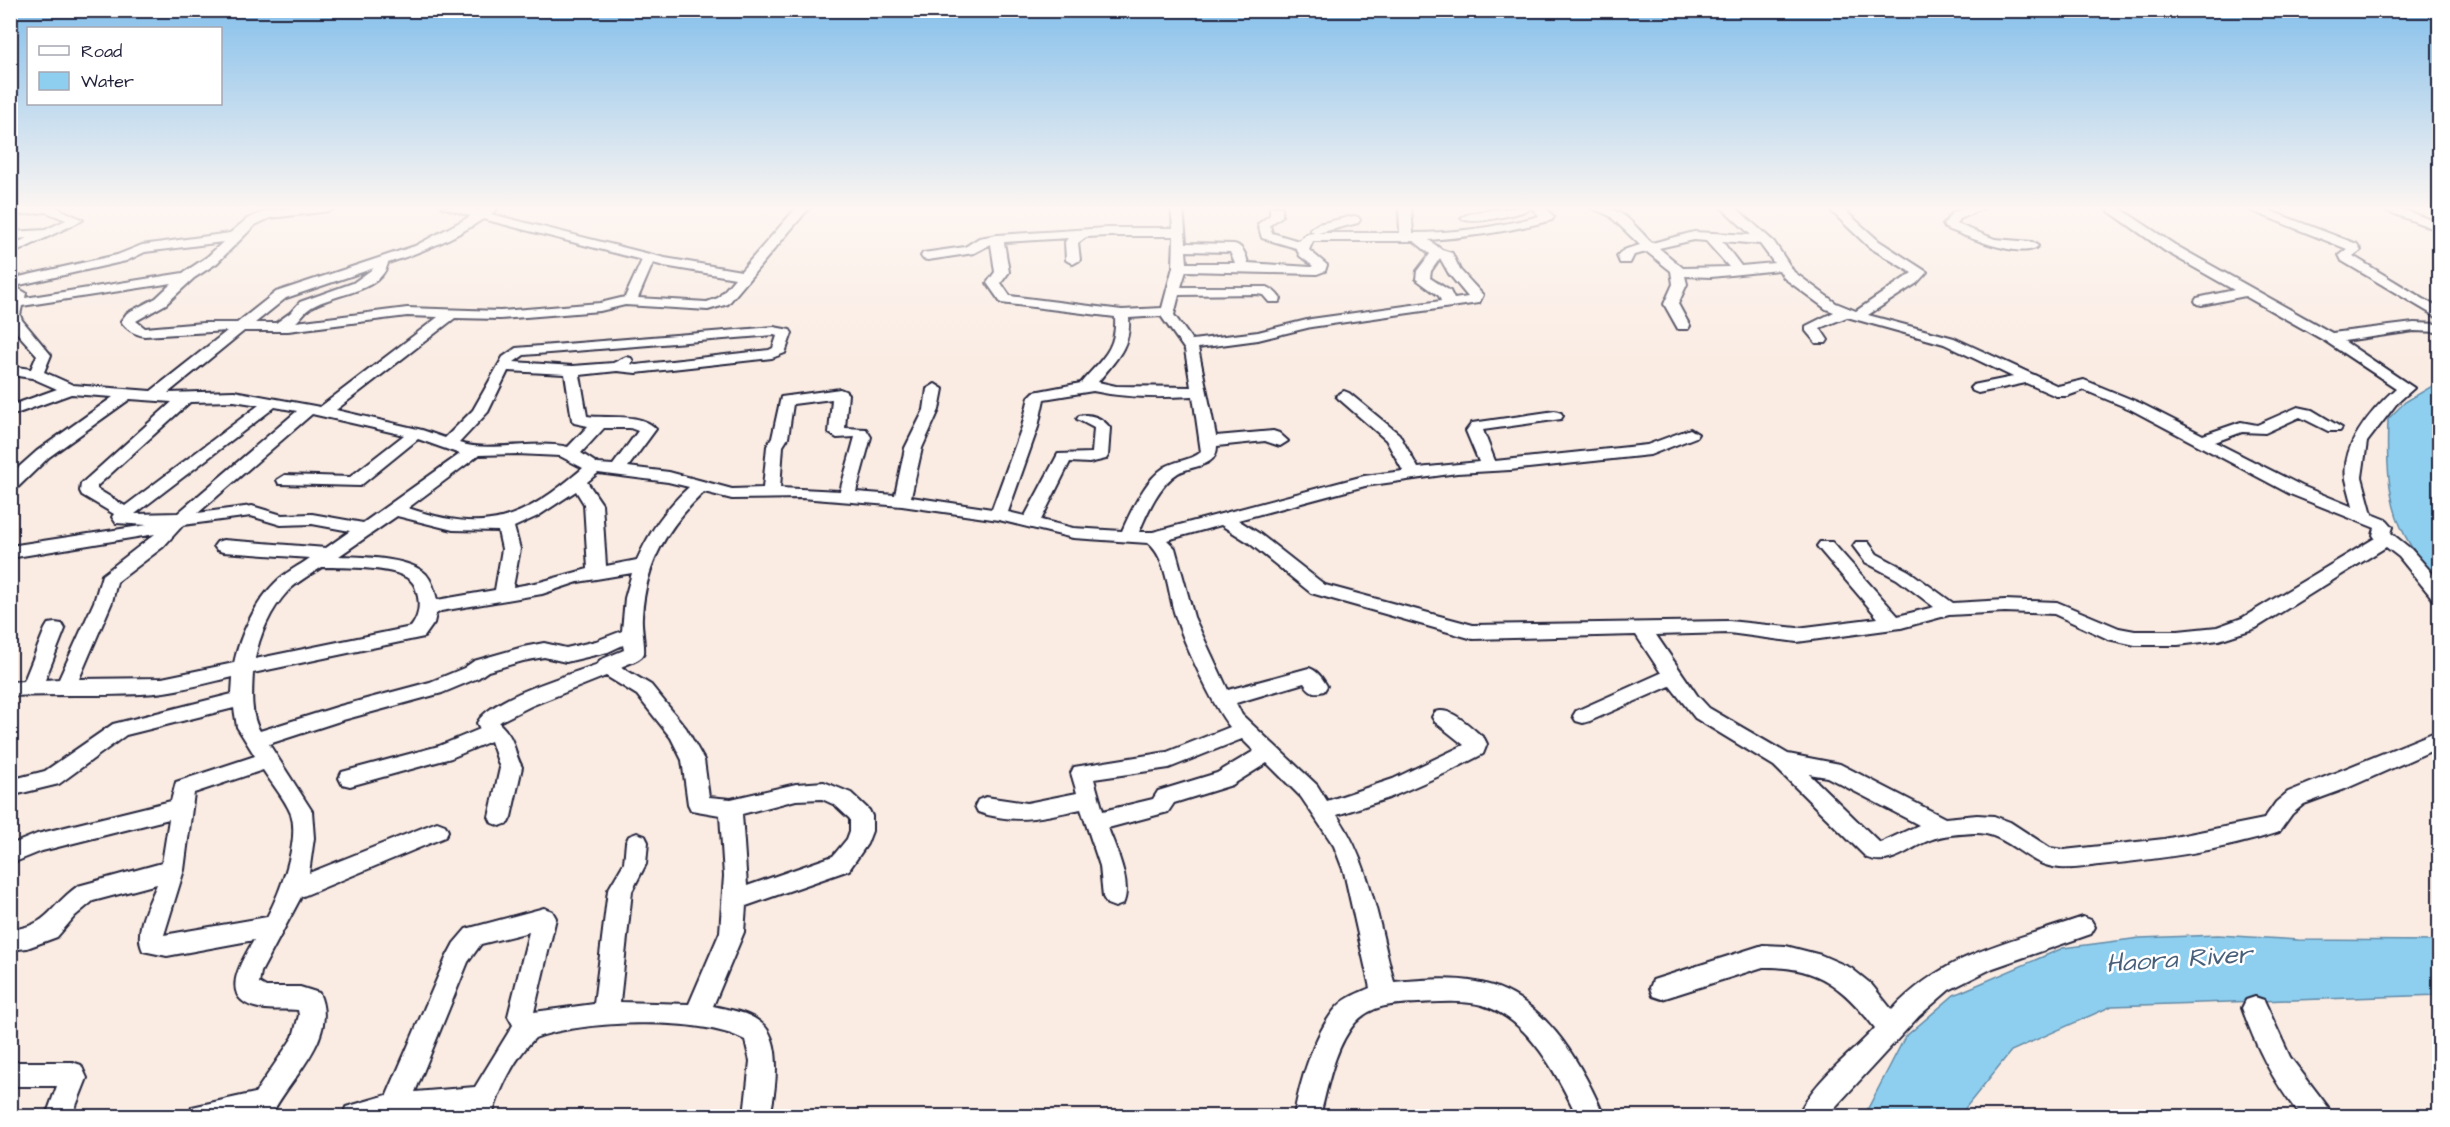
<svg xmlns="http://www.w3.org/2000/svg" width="2450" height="1127" viewBox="0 0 2450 1127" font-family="'Architects Daughter',sans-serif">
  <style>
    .water { fill: #8ecfef; stroke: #638aa7; stroke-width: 1.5 }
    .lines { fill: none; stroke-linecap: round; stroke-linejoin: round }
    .minor-casing { stroke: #22223b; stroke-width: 4 }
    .minor { fill: #fff; fill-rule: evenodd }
    .labels { text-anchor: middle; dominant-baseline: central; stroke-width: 5; stroke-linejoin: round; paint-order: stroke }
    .near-water-label { font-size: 26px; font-style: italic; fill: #485f7a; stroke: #fff }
  </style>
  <rect width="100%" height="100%" fill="#faece3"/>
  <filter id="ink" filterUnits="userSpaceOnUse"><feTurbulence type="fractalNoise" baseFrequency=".0167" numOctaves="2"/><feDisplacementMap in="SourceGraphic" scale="12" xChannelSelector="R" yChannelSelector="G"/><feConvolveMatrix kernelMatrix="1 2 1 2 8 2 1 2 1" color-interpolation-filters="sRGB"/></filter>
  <g filter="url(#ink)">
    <path class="water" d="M2439,382V476L2432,503L2439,513V578C2388,534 2386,482 2388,419L2405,402Z
      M2218,935L2298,940L2439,941V995L2112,1006L2011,1051L1959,1116H1864L1905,1037L1954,995L2063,948L2140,938Z"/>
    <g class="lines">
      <g class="minor-casing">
        <path id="minor" d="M56,207L83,220L10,255V246L27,238L10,240V232L45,230L66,220L46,212L10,216V208Z
          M298,207H336L330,211L270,218L255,225L217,263L194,278L166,304L136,321L145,328L203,323H237L276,292L415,246L471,216L442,207H465L479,211L484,207H499L491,214L665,258L741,271L797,207H810L728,304L708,310L625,305L600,311L500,319L455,318L336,410L422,430L445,438L473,410L503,357L516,348L774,327L790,330L792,333L785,353L772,358L636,373L617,371L580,375L587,416C608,419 641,412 656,429L628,467L669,472L732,489L763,488L767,446L772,438L781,397L840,389L845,391L848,394L845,428L866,429L871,437L856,492L895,495L905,448L924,410L927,389L935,384L943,389L939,410L922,448L911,497L992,509L1022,427L1029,397L1034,392L1081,383C1100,360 1117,351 1115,317L1001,303L987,283L995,272L991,244L974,253L928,260L923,259L921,256L923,253L965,247L979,238L997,235L1107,228H1173L1171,207H1183L1186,243L1234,244C1243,246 1246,255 1248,263L1311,267L1313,266L1300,256L1296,248L1262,238L1258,224L1270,215V207H1282V216L1270,225L1272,233L1299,241L1306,234L1314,233L1310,230L1318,224L1354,216L1358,217L1360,220L1358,223L1318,233H1400L1399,207H1411L1413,233C1455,233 1499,227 1539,216L1532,208C1521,214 1470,226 1461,218C1470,209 1529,207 1545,207L1554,217L1552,220C1512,231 1471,237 1429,240L1442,250L1452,253L1460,270L1483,295L1479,303L1311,327L1258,340L1198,348L1216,436L1273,431L1279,433L1288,441L1280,446L1265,441L1217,446C1217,468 1192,465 1178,473C1159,485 1148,511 1139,532H1153L1364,476L1403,471L1386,440L1339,399L1336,396L1344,391L1349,393L1399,434L1418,468L1479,462L1466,431L1472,423L1555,411L1561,413L1563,416L1561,419L1483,430L1495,461L1647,445L1690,429L1698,434L1696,437L1650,455L1510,470L1457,473L1365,486L1238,520L1260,534L1325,585L1473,625L1729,621L1797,628L1878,618L1820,550L1817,546L1820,542H1832L1898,616L1934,607L1897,579L1865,562L1853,546L1856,542H1868L1877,554L1909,571L1953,603L2005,600L2057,602L2119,628L2135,631H2178L2217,627L2242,618L2375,538L2373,535L2375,528L2290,494L2130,409L2084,390L2067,396H2056L2026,383L1978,393L1973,391L1970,388L1973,385L2013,377L1944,344L1847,317L1820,328L1828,340L1826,343H1816L1806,331V326L1834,312L1826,309L1784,278L1779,270L1711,277L1685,276L1687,284L1678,304L1690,326L1688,329H1678L1664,304L1673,284L1671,271L1647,252L1634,255L1630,263H1620L1617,256C1623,248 1631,248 1640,245L1610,216L1589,207C1625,207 1627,219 1652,243L1694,232L1751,235L1721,207H1735L1774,242L1794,272L1836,303L1856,311L1912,273L1869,247L1827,207H1841L1879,241L1927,272L1917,283L1868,315L1954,338L2058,386L2084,380L2089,382L2140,403L2203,435L2241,422L2257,425L2298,407L2312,410L2342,428L2340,431H2328L2300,417L2265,433L2242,432L2215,442L2302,486L2353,507C2351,498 2348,488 2346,479C2341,444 2372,410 2396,388L2325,341L2245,296L2202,305L2197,304L2195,301L2197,298L2234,290L2165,251L2103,207H2118L2175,245L2332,333L2414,323L2440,324V332L2414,331L2344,341L2414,388L2397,403L2367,442L2362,477L2372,514L2387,520L2393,527L2391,533L2411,549L2440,582V601L2433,599L2399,557L2386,547L2256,628L2219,640L2178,645H2135L2108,639L2054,614L2005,612L1949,615L1901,628L1797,642L1729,633L1656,635L1697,695L1709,708L1788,754L1840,764L1945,818L1977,815L1994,816L2010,822L2050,848L2064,850L2164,839L2264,819L2276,802L2288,792L2440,730V747L2345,789L2304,804L2292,814L2279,832C2221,851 2159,859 2099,865C2084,867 2068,870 2053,867C2024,862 2006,832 1975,833C1961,834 1944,834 1930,840C1909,848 1891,867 1867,858L1774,766L1695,718L1670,686L1590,721L1583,723L1576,721L1573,716L1576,711L1661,673L1636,635L1473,639L1311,593L1248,542L1221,525L1167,540L1175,548L1194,617L1228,690L1309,668C1318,671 1322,678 1327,686L1324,691C1314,694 1310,692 1304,683L1236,703L1242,715L1317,785L1327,801L1393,779L1464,745L1435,722L1432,717L1435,712C1452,706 1471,728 1484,738L1487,744L1483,754L1446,773L1389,798L1337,815C1371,865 1379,925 1394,982C1421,980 1449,977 1476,982C1542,993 1580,1060 1604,1116H1577C1558,1076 1529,1019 1482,1005C1462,1000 1438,1002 1418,1003C1395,1004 1372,1004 1355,1023C1334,1048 1328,1086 1320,1116H1294C1299,1084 1315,1031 1337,1007C1346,997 1359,993 1370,988L1344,872L1334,846L1301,797L1267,763L1232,785L1174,803L1168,812L1108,828C1115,847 1133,884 1123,904L1115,907L1107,904L1103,897L1100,866L1081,809C1043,817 1017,825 978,812L975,806L978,800L986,797L1027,803L1077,793L1071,773L1074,767L1167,752L1230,727C1212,705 1184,643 1175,615C1168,593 1167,558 1148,543L1073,538L999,520L902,506L801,498L732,499L704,492C666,528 646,563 642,616C641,627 645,643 644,653C642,660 627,664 621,667L651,685L686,728L704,760L709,797L731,799L796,784L824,782L851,793L869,810L872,816V831L867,844L849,870L746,906L744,932L713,1006C730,1010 748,1012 761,1023C784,1040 775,1093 770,1116H744L750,1061L745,1040C702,1016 581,1020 535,1038C515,1057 499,1090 492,1116H466V1113L424,1116H343L346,1107L387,1095L446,958L454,943L466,929L544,908L552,911L556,918L534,1012L594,1004L608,890L624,863L626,842L629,836L637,833L645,836L648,842L646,864L632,891L620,1002L689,1004L720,932L724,876L720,815L691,810L688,804L682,760L671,738L637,695L606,676L531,706L501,721L499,723C517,740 512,749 522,767L511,817L508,823L500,826L492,823L489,817L500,768L491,741L451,758L350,786L342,784L339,778L342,772L439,746L480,729L477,723C491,697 569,675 598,664L600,660L624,650L623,645L608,652L566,662L544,657L523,661L488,671L478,678L442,693L343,720L269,744L312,811L314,838L309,873L437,822L445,825L448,831L445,837L301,897L261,972L259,983L266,987H300L319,993C340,1038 288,1079 271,1116H189L192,1107L255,1093L293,1037L299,1015L298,1010C287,1009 276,1010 265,1009C217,1003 238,966 254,940L167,956L143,951C133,931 149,904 157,884L93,901L75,916L57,937L27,948L10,950V930C51,925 48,907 78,886L162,863L169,819L42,851L10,864V845L37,834L171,801L176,782L255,756L237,727L234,708L126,735L59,784L10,796V780L45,771L113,724L232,694L233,677C203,684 172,693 141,694C98,696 54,694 10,696V682L24,681L45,629L48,624L55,623L62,624L65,629L45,680L59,679L94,602L102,575L155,534L10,558V546L147,525L116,523L112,517L114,514L82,495L80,491L81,484L172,402L130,399L49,457L16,489L10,490V475L37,451L113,397L71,394L10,416V406L57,389L32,378L10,375V366L31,369L37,355L10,325V299L14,290L19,289L26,293L25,298L183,273L207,257L223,242L145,252L126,261L15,286L10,285V279L117,255L142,245L230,233L247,219L263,212ZM483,219L642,260L625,297L600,303L500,311L407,308L296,322C301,318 304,312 309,309C330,293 381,294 388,263C422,252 453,239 483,219ZM1107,236H1174L1173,267L1162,308L1122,310L1010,296L1001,283L1009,272L1004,242L1068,238L1065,242L1066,260L1073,264L1080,260L1078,243L1086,237ZM1694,240L1706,241L1729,267L1683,268L1659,248ZM1313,241H1414L1430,254L1417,271L1416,279L1439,296L1441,301L1311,319L1258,332L1192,340L1174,315L1179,295L1257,294L1263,295L1269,302H1279L1281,299C1277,294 1273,289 1267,287H1181L1186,271L1317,274L1325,271L1327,265L1309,250ZM1722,241L1760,244L1774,263L1741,266ZM1186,251L1230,252L1235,263H1187ZM1440,258L1449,274L1468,297L1454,299L1450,291L1430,278L1431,271ZM653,263L664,266L735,278L718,298L707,302L638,298ZM374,268L353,283L300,302L290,313L276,323H255L286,298ZM172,283L156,298L127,313L121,321C127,330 134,334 144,336L227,331L151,391L73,385L44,372L51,355L22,320L20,315L22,306ZM407,316L438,317L320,407L234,391L168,393L244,331H288ZM1161,316L1185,350L1191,387L1116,386L1098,382C1115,361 1131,347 1129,318ZM774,335L777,336L773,348L769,350L636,365L631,364L633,361L631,358L626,357L613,363L573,366L514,362L524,355ZM508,371L565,374L572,420L574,423L588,426L568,447C535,439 488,453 459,443L488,412ZM1093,391C1126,398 1159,398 1193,396L1201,452C1190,461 1177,460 1165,467C1145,480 1132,509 1122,531L1073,528L1041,520L1070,462L1089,463L1106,459L1108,456L1110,428C1103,418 1091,413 1079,416L1077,419L1094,428L1092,453L1058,454L1025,516L1008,512L1038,427L1044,399ZM832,399L829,433L837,438L855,437L840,491L780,488L783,446L788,438L793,404ZM234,401L259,405L125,506L97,489V486L190,402ZM275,407L297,411L178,513L135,514ZM312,414L404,435L350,477L285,475L277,480L279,484L360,486L418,439L460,454L363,523L312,514L282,515L252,506L198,513ZM604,428H630L638,431L613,465L598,464L581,453ZM517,454L560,456L583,468C522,520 487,535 408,508L479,455ZM598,473L668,482L689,487C665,509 650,531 637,560L606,566L602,504L587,482ZM576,491L584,504L588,569L540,582L513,587L520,549L514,527L538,516ZM251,516L281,525L312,524L350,531L326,548L223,540L217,542L214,546L217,550L223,552L310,558C299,566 284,573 275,583C255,603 240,635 234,663L162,678L79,679L112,602L117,582L163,547L183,525ZM397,516L453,530L498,531L502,549L495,590L437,600C435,591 432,581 426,574C408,557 362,557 339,556ZM322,567C344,568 400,565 413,583C416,587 417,593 418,597C420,607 418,618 411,627L255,659C259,636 271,609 288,591C297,582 311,574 322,567ZM632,573L625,598L622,631L596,641L566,648L544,643L523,647L474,661L464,668L430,682L340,706L260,731C250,715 252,691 253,673L424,637L434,623L436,614L441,611L542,594L578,582ZM1242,739L1254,751L1217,773L1158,791L1153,799L1103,811L1094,779L1169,768ZM263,770C272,784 285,799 291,814C300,841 280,893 267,917L164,935L184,870L194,793ZM1809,774L1827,777L1919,825L1880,843ZM822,799L835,805L850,819V831L847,839L833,856L747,886L742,814L796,800ZM529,932L508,1016L513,1025L475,1087L415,1092L468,962L481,944Z
          M1968,207H1986L1960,219L1957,224L1995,239L2032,242L2038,246C2023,261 1963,235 1945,228L1943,225L1952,213Z
          M2242,207H2260L2357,244L2361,250L2353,256L2440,309V319L2342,261L2339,255L2347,249Z
          M2376,207H2395L2440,223V231Z
          M2083,917L2091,920L2095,927L2091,934L1993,968L1949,990L1919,1016L1827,1116H1798C1813,1080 1850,1056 1875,1028C1843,987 1818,966 1763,967L1662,999L1653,996L1650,988L1653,980L1763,945L1786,946L1821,955L1851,968L1871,984L1892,1010C1946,952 2011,942 2083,917Z
          M2255,997L2264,1000L2290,1057L2328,1107L2331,1116H2301C2274,1084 2256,1047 2242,1008L2246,1000Z
          M10,1062H72L81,1065L87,1078L72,1116H46L57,1086H10Z"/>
      </g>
      <use href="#minor" class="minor"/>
    </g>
  </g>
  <linearGradient id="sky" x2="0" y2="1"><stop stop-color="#84bfeb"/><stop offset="0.57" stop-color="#fdf6f2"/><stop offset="1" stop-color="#fdf6f2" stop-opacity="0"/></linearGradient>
  <rect width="2450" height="365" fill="url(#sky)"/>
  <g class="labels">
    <g class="near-water-label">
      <text transform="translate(2179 959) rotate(-4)">Haora River</text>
    </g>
  </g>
  <rect width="2450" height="1127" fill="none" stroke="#fff" stroke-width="36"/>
  <rect x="18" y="18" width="2414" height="1091" fill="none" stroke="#22223b" stroke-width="2" filter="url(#ink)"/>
  <rect x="27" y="27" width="195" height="78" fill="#ffffff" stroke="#a7a7b1" stroke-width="1.5"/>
  <rect x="39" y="46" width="30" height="9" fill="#ffffff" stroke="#a7a7b1" stroke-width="1.5"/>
  <text x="81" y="57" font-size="18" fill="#22223b">Road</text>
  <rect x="39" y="72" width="30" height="18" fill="#8ecfef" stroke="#a7a7b1" stroke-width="1.5"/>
  <text x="81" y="87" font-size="18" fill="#22223b">Water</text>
</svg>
